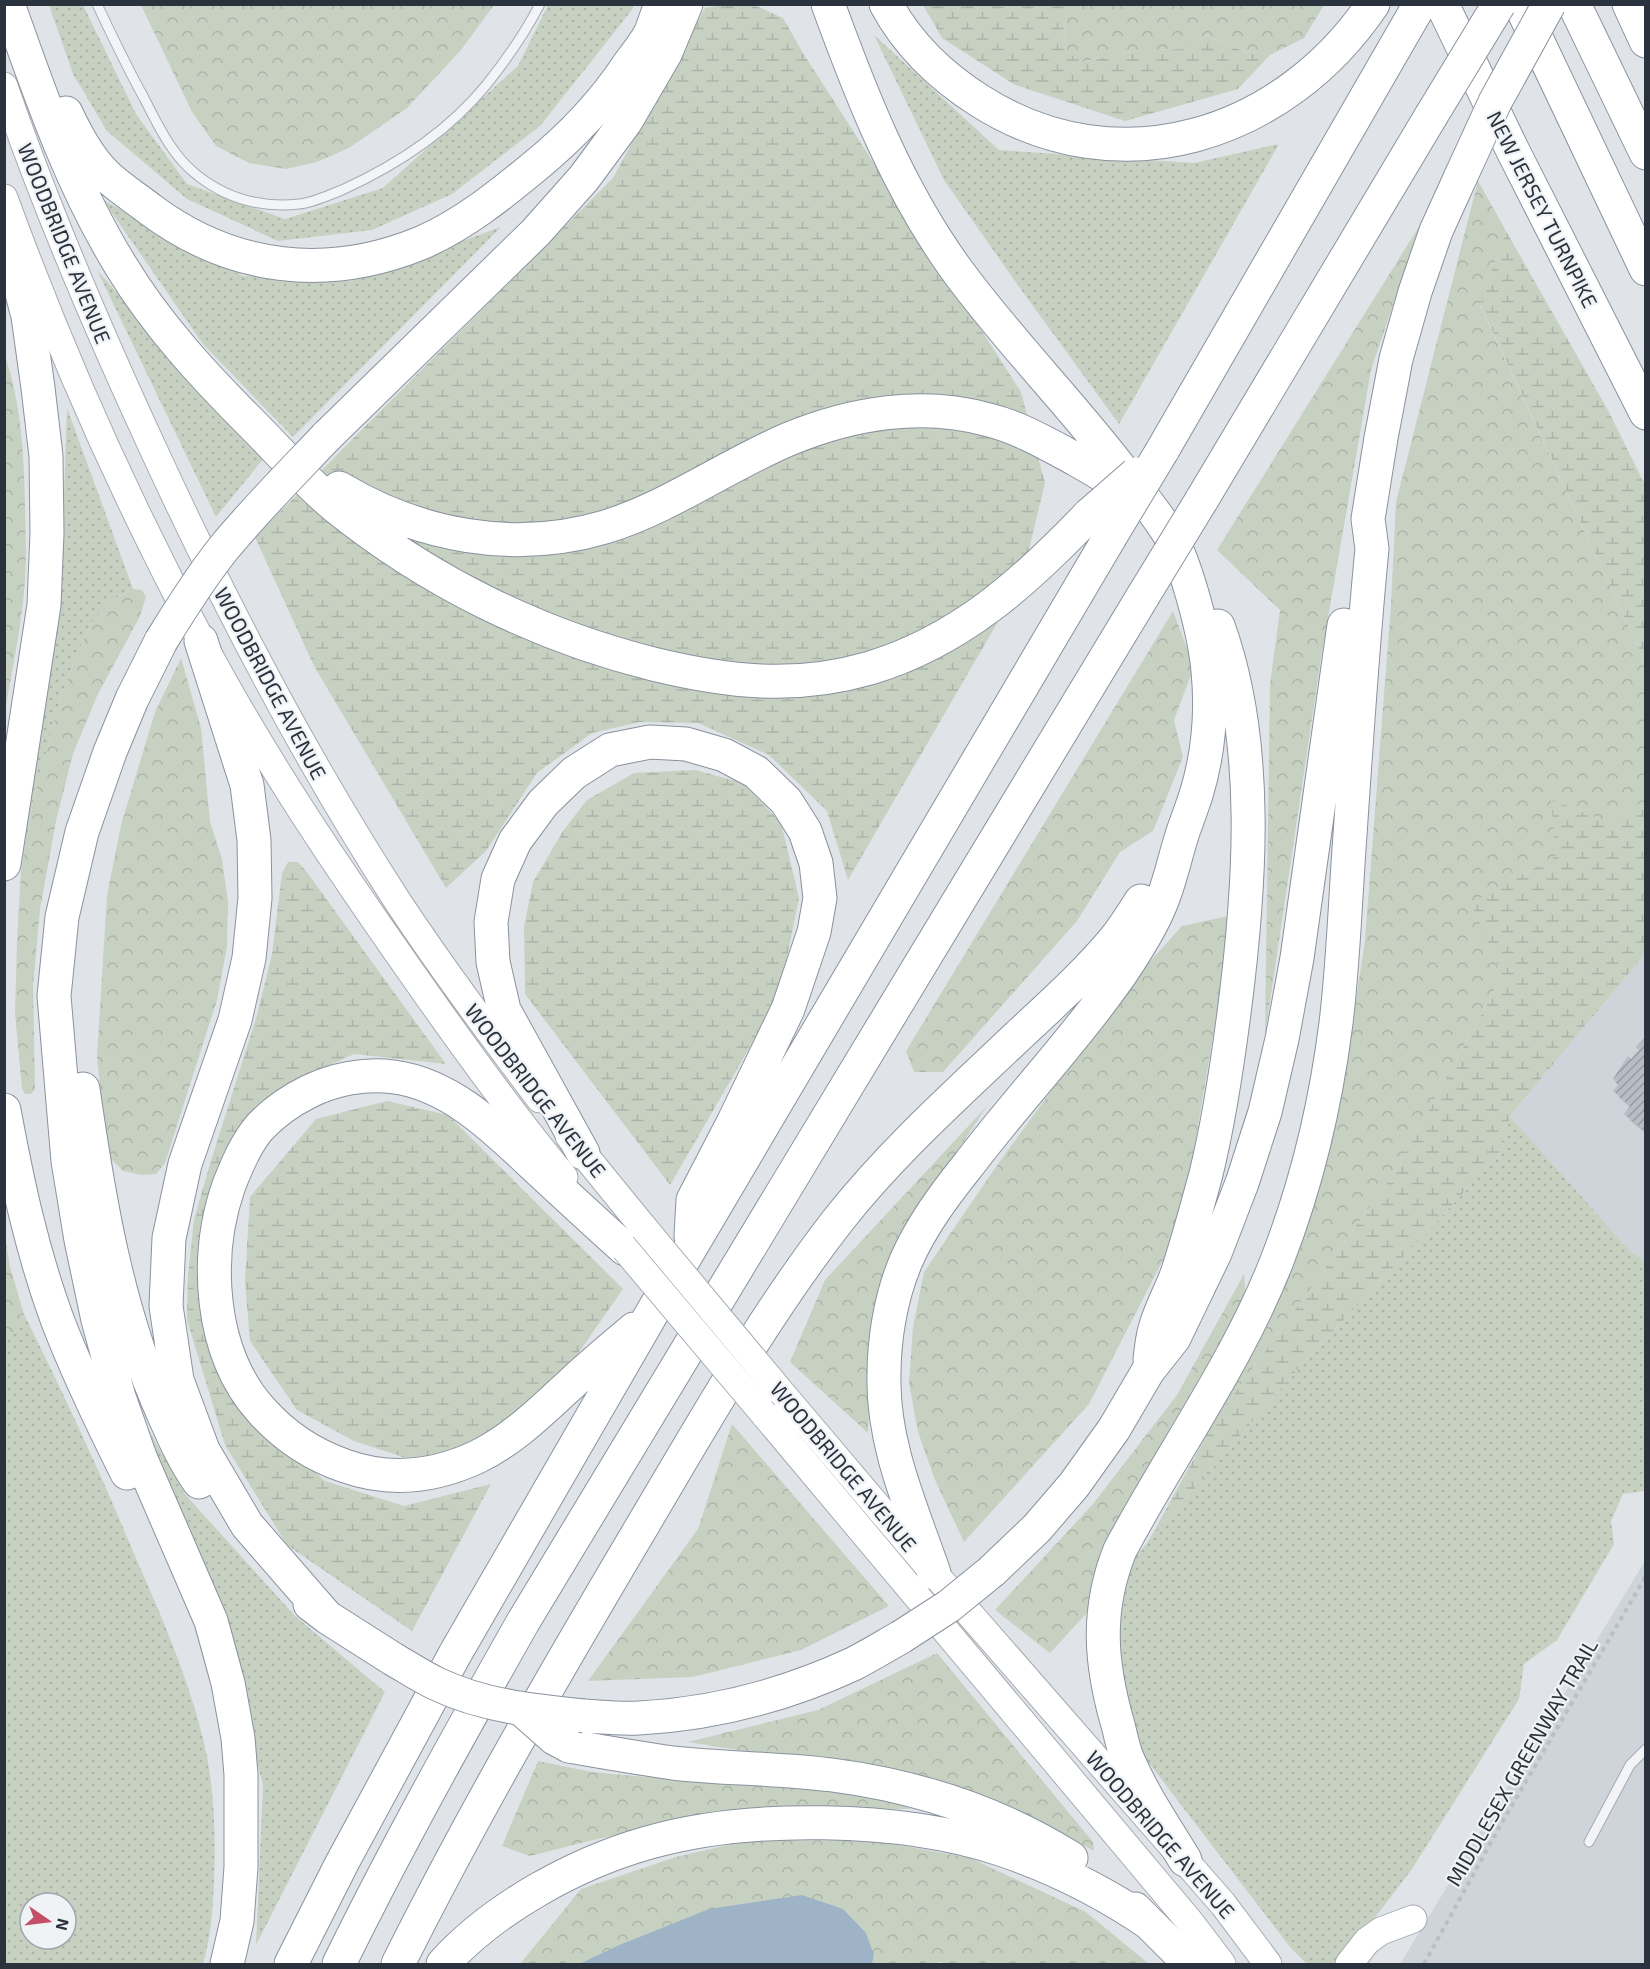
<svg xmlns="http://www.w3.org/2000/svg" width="1650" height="1969" viewBox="0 0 1650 1969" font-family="'Exo 2',sans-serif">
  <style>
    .built { fill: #cfd3da }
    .grass { fill: url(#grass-dots); fill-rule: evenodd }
    .forest { fill: url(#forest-crowns) }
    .wetland { fill: url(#wetland-marsh) }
    .water { fill: #9eb3c6 }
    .building { fill: url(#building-hatch); filter: url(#shadow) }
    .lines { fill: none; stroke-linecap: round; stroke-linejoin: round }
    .service-casing { stroke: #a6abb2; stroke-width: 11 }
    .secondary-casing { stroke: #a6abb2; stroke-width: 29 }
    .motorway-casing { stroke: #89929e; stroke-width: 35 }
    .path { stroke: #bbbec3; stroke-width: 4; stroke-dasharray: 4.5 4.5; stroke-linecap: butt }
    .service { stroke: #f3f4f7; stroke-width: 9 }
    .secondary { stroke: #fff; stroke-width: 27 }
    .motorway { stroke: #fff; stroke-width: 33 }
    .secondary-bridge-casing { stroke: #a6abb2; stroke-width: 29; stroke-linecap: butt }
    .motorway-bridge-casing { stroke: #89929e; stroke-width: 35; stroke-linecap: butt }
    .secondary-bridge { stroke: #fff; stroke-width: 27 }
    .motorway-bridge { stroke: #fff; stroke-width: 33 }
    .labels { text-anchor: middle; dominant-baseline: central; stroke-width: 4.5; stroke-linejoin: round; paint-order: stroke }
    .street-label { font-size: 21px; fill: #2a323e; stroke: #f0f3f6 }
  </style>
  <defs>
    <pattern id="grass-dots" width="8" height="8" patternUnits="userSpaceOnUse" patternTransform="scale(1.5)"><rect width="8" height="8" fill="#c7d1c2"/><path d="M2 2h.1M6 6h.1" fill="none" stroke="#abb4a8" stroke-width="1.8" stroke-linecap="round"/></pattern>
    <pattern id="forest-crowns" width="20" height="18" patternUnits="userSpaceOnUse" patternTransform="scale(1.5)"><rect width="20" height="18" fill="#c7d1c2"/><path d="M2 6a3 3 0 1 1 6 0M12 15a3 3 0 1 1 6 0" fill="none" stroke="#abb4a8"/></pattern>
    <pattern id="wetland-marsh" width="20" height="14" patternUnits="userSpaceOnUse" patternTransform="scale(1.5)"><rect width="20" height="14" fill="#c7d1c2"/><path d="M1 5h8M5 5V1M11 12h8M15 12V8" fill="none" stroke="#abb4a8"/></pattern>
    <pattern id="building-hatch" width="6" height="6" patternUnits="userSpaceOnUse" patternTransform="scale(1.5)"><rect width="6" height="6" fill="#b8bdc5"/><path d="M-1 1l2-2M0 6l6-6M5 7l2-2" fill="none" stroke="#969aa1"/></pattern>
    <filter id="shadow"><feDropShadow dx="5.5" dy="5.5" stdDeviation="0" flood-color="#0004"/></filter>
  </defs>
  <rect width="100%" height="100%" fill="#e0e4e8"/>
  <path class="built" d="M1645,954V1261L1630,1251L1510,1116Z
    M1645,1561V1964H1400Z"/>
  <path class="grass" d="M49,5H83L136,114L187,184L285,219L383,188L518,66L548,5H634L631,11L540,126L452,194L372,230L278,241L187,199L107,131L73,74Z
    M874,35L999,150L1194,163L1279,144L1119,424L1022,291L944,180Z
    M103,200L243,276L351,281L501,227L293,437L203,344Z
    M97,270L263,459L216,517Z
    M67,408L133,589L114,599L92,622L78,651L61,697L33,801L21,871L62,555Z
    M1510,1116L1630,1251L1645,1261V1489L1644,1491L1623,1494L1611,1521L1614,1544L1557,1640L1524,1664L1519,1699L1412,1869L1342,1961L1333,1964H1307L1290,1947L1142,1754L1118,1662L1117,1601L1134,1558L1307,1359L1502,1152Z
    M24,1314C62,1391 99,1469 132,1549C158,1609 185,1668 201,1731C214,1777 216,1832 214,1879C213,1908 211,1937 203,1964H5L4,1337H9L20,1328ZM30,1903H66V1939H30Z
    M147,1427L184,1493L295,1616L385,1692L256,1945L263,1785L214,1608Z"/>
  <path class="forest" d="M141,5H494L461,50L407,108L349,148L317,162L286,169L249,163L216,146L192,112Z
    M1074,5H1324L1304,38L1270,55L1243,51L1207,36L1184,49L1130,51L1083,62L1066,53C1064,35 1061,18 1074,5Z
    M1478,181L1506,231L1480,305L1645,662V801L1556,856L1472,903L1502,976L1396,1171L1214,1422L1285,1284L1340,1106L1365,940L1391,604L1396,502Z
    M1420,225L1371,370L1321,658L1265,1035L1270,684L1280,610L1217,550Z
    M5,356C21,403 24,453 25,502C25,528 27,554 25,580C22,625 12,669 5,712Z
    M133,589L142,590L146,597L140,616L97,696L73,754L56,821L40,909L33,986L35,1089L31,1094H25L22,1089L15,1013L17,942L21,871L33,801L61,697L78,651L92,622L114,599Z
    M1173,611L1194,667L1174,720L1183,757L1153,831L1120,852L1077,921L943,1072H914L906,1051Z
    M181,658L201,728L210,822L222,859L228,902L227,946L217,1000L165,1163L156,1174L141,1175L123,1171L110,1158L105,1131L97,1057L107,895L121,825L155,712Z
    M1233,915L1182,1223L1089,1404L964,1542L935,1480L918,1432L909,1383L913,1327L924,1272L1000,1161L1128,986L1182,926Z
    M987,1106L956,1153L872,1340L868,1433L790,1362L825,1280Z
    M5,1236L10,1267L24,1314L20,1328L9,1337H4Z
    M1244,1274L1247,1312L1120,1523L1086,1614L1050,1653L995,1610L1093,1504L1177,1395Z
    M732,1424L889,1606L801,1650L693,1677L588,1681L698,1529Z
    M937,1653L1093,1842L1094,1851L1029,1815L932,1781L688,1742L818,1710Z
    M538,1761L592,1772L699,1782L881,1792L910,1809L746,1808L593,1840L530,1856L502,1846Z
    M871,1840L970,1858L1086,1912L1149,1964H949L939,1962L937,1964H872L874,1955L617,1946L579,1964H520L581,1889L676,1857L745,1841Z"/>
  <path class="wetland" d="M724,5H754L783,18L803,53L1021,392L1045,483L1021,582L848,880L827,811L769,755L698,723L640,722L592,733L537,773L486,851L446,888L314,666L255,537L613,178L705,8Z
    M923,5H1074C1061,18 1064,35 1066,52L1083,62L1130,51L1184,49L1207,36L1243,51L1270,55L1238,89L1125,121L1015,85L942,38Z
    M1506,231L1609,412L1645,485V662L1480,304Z
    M695,770L743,783L781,823L799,898L779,997L670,1185L525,994L524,927L533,882L563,831L587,800L634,773Z
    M1551,800L1608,822L1645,801V954L1510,1116L1502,1152L1307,1359L1148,1542L1214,1422L1396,1171L1502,976L1471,903L1556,856Z
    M288,862H298L306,871L446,1064L354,1054L291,1083L216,1186L239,1406L325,1481L404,1506L491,1484L412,1631L287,1545L225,1445L187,1320L188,1275L194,1220L209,1167L257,1015L272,954L282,873Z
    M387,1101L448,1115L623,1289L556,1385L483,1443L424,1464L354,1441L297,1410L250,1341L245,1281L250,1197L316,1119Z"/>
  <path class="water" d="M802,1895L843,1909L866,1933L874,1955L872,1964H579L617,1946L709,1909Z"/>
  <path class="building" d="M1646,1036V1132L1624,1114L1630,1106L1613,1091L1618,1085L1613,1079L1628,1056L1631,1059L1639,1050L1636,1047Z"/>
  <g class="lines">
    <g class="service-casing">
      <path id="service" d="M97,4C112,36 127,67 144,98C158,125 172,156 197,175C227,199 262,208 299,204C313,203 329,195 342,190C397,165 449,131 487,84C507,59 525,33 540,4
        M1589,1842L1630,1765L1646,1749"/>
    </g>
    <g class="secondary-casing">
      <path id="secondary" d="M4,86C47,212 100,334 156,455C227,609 306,760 398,902C443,970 491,1034 540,1099
        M4,198C59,349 125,498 201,640C262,756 336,865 411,972C460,1042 510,1112 564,1177
        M569,1136L644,1228
        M779,1390L934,1573L1223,1904L1268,1964
        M764,1414L1190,1922L1222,1964
        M1349,1964L1367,1941L1381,1931L1413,1919"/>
    </g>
    <g class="motorway-casing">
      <path id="motorway" d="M8,4C40,94 71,185 121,266C156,324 203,375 251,423C279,451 305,481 335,506C428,581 537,635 653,664C727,682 795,690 870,668C960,641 1025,582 1089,515
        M828,4C862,97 898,189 956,269C1009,342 1073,405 1127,477C1141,495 1157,514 1169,534C1187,566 1205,635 1208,671C1212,712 1208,756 1196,795C1192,807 1188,818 1184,829C1176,852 1172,875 1163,898C1152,928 1124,971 1104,997C1061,1055 1012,1107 969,1164C945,1194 921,1226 906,1261C891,1296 884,1338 884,1375C882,1444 912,1509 934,1573
        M886,4C908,45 942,77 980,101C1119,189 1284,136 1373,4
        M1442,4L1513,151L1646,413
        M1520,4L1646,269
        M1574,4L1646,153
        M1629,4L1646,41
        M66,113C77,136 89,159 108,177C121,189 137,199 151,210C233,271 328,281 421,243C463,225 500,195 534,167C572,136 602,105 629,64C636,55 644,45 650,34C654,25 657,14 661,4
        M4,226L28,316L38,388L46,456L47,533L44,605L4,864
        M326,437L536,232L584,178L626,121L665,54L686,4
        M1162,451L1420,4
        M339,488C419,536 514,554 605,527C670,507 727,465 789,439C852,413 923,401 989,420C1017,427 1042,441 1068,455C1089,467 1110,478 1129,493
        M1201,501L1431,116
        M161,641L132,699L110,752L82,832L62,917L54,996L68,1161L81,1240L98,1320L119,1397L140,1457L211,1621L228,1683L238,1738L241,1775V1867L237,1921L227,1964
        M201,641L247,785L254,840L255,898L249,958L235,1020L185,1164L169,1238L166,1306L177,1380L203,1450L247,1525L327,1617
        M83,1089C99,1200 117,1310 163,1413C174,1438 184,1461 199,1482
        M4,1110C17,1181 32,1251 57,1319C77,1372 102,1423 127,1473
        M583,1153L504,1010L493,962L491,922L498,879L515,841L543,803L574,773L610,750L650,742L686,744L724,755L756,772L786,801L805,831L816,863L820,898L814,932L788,1009L734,1121L693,1200L691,1236
        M625,1249C597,1224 569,1198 542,1173C500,1134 454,1085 394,1077C365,1073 334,1079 308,1092C290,1101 274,1112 260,1127C246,1143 237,1165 229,1185C204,1256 209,1352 261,1410C284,1436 313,1455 345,1466C390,1482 434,1477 477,1457C514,1439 541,1411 571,1384C591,1365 613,1347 634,1329
        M1150,1360C1151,1350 1152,1339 1155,1329C1160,1310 1170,1293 1177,1274C1188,1241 1197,1207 1206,1174C1219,1121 1227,1067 1234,1013C1250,890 1261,744 1218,626
        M992,1571L1037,1528L1074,1485L1114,1429L1148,1371L1174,1338L1215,1253L1242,1183L1265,1112L1282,1039L1297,958L1344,625
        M310,1604L327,1617L393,1659
        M584,1716C602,1717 621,1719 639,1718C713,1714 786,1695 853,1664C869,1656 885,1646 901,1637
        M569,1746C603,1752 638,1758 673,1763C725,1769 779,1768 832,1775C917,1786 999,1813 1071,1858
        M1185,1860C1165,1827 1143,1795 1128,1760C1123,1749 1121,1736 1118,1725C1100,1663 1096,1610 1120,1550C1172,1452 1238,1362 1278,1258C1307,1183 1326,1102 1336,1023C1343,965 1345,907 1349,849C1356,749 1362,649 1372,549L1368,519L1381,438L1396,359L1415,292L1436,231L1461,176
        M1135,1909L1190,1964
        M291,1964L342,1863L455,1654L652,1313L1110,537
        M339,1964C396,1848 459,1735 523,1622L1143,596
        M398,1964C473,1814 558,1668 644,1523C705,1420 765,1314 839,1219C892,1152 956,1095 1018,1036C1051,1005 1086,974 1115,939C1125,927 1133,913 1141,901
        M443,1964C494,1908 574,1864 647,1843C748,1814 900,1816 1000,1849C1054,1867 1102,1891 1149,1923"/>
    </g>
    <path class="path" d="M1424,1964L1500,1826L1646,1576"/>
    <use href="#service" class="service"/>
    <use href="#secondary" class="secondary"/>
    <use href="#motorway" class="motorway"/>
    <g class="secondary-bridge-casing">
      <path id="secondary-bridge" d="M644,1228L779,1390
        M625,1249L764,1414"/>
    </g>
    <g class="motorway-bridge-casing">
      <path id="motorway-bridge" d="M1431,116L1499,4
        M1461,176L1495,102L1549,4
        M1089,515L1136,474
        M1110,537L1162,451
        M1143,596L1201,501
        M161,641C180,610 200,578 223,549C255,510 291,474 326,437
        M901,1637L949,1606L992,1571
        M393,1659C407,1667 422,1677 437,1684C483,1706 534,1711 584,1716
        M520,1708L554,1738L569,1746"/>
    </g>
    <use href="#secondary-bridge" class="secondary-bridge"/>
    <use href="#motorway-bridge" class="motorway-bridge"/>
  </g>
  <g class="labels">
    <g class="street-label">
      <text transform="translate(1543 209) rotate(63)">NEW JERSEY TURNPIKE</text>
      <text transform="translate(65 243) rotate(68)">WOODBRIDGE AVENUE</text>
      <text transform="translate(271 683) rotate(62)">WOODBRIDGE AVENUE</text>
      <text transform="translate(536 1090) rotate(52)">WOODBRIDGE AVENUE</text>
      <text transform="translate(844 1466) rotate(50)">WOODBRIDGE AVENUE</text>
      <text transform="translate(1521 1762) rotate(-60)">MIDDLESEX GREENWAY TRAIL</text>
      <text transform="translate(1161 1834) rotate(49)">WOODBRIDGE AVENUE</text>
    </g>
  </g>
  <rect width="1650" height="1969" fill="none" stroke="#2a323e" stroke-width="12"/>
  <g transform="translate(48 1921) rotate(104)"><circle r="28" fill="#f0f3f6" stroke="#a1a6ac" stroke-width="1.5"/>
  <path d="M0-4.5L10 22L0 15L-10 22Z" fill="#c44e65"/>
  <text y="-9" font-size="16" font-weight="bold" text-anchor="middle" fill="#2a323e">N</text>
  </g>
</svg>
